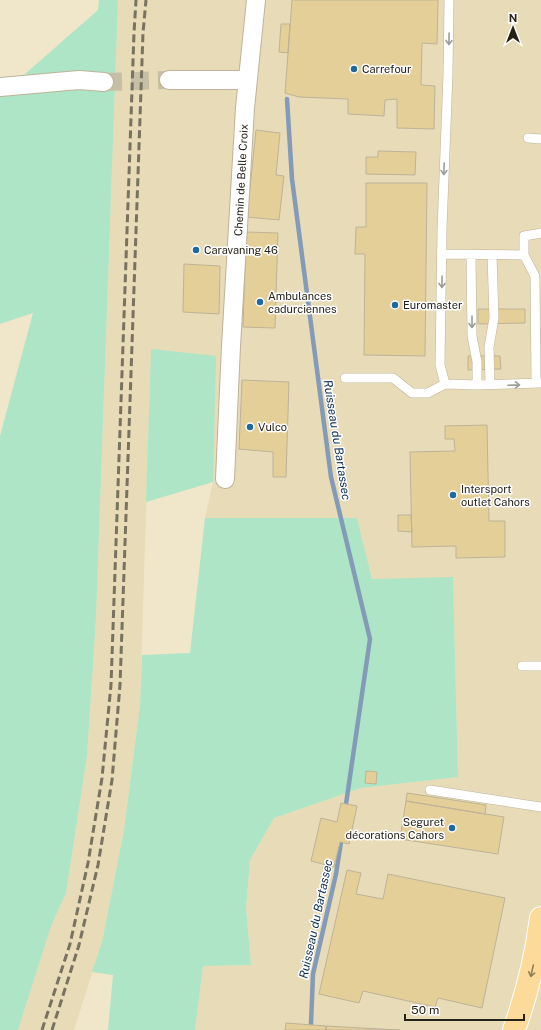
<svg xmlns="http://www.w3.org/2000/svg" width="541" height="1030" viewBox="0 0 541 1030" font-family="'Public Sans',sans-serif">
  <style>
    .built { fill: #e8dbb7 }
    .green { fill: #ade5c6 }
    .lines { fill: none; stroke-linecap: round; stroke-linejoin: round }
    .stream { stroke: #839bb8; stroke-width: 4.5 }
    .building { fill: #e4cf98; stroke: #bdb398 }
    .street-tunnel { stroke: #c7bfa5; stroke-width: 18; stroke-dasharray: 18 9; stroke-linecap: butt }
    .lane-casing { stroke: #beb398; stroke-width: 10 }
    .street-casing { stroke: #beb398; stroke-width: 20 }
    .primary-casing { stroke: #fff; stroke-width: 24 }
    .lane { stroke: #fff; stroke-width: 9 }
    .street { stroke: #fff; stroke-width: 18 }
    .primary { stroke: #fbda9a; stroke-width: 22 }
    .rail { stroke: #787260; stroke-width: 3; stroke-dasharray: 8 4; stroke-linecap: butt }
    .oneway { stroke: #9d9c97 }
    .oneway2 { stroke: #907e58 }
    .poi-dot { fill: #21689c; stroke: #fff; stroke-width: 1.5 }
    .labels { text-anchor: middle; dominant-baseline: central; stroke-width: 3; stroke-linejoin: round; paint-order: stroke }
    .poi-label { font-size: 11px; fill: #252217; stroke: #fff; text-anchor: start }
    .street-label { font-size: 11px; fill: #252217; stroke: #fff }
    .water-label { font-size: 12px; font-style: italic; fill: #082c55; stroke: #fff }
  </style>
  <rect width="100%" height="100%" fill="#f0e6c9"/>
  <path class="built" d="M118,0H541V1030H195L203,966L251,965L246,908L250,860L274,818L361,788L458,777L453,578L372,579L357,518H205L213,482V477L151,350L140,705L124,830L102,942L74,1030H18L51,925L66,893L87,756L96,618Z"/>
  <path class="green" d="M99,0H118L96,618L87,756L66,893L51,926L18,1030H0V436L33,313L0,324V96L98,10Z
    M151,349L216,356L213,482L146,502Z
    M205,518H357L372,579L453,577L458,777L361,788L274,818L250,860L246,908L251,965L203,966L195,1030H108L113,975L92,972L102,942L124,830L140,705L142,655L190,653Z"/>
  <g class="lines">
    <path class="stream" d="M287,99L292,179L331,477L370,639L346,804
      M311,1024L313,974L336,874L341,842"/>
  </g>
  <path class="building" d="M292,0H438L437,44L422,43L421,85L435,86L434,129L397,128V99L385,100L384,116L348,114V99L299,97L285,93Z
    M281,24H290L288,53L279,52Z
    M256,130L280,133L276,175L284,176L279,220L247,217Z
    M378,151L416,152L415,175L366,174V157H378Z
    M366,183H427L425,356L364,355L365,254H355L356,227H366Z
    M246,232L278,233L275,328L243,327Z
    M184,264L220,266L219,314L183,312Z
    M478,309H525V323L478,324Z
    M468,356H500L501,369L468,370Z
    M242,380L289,382L286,477H273V452L239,449Z
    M487,425L489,521H505V557L456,558V546L412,547L410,452L455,451L454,439H445V426Z
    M398,515H411L412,532L398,531Z
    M366,771L377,772L376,784L365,783Z
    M407,793L486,805L485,814L406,801Z
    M406,801L504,817L498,854L400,839Z
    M341,803L357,806L349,844L340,842L334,867L311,861L321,818L337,822Z
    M347,870L361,873L356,894L383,899L388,874L505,898L482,1008L438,998L435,1007L363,991L359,1003L319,994Z
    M286,1023L326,1026V1030H285Z
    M326,1026L400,1030H326Z"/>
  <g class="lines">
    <path class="street-tunnel" d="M104,82L169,80"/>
    <g class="lane-casing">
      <path id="lane" d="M449,0L448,74L442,229L440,365L445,384L477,385L541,383
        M528,138L541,139
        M442,254L524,255V236L536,234L541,233
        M471,255L472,336L477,362V385
        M524,255L535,276L536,383
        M345,378H393L412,393H428L445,384
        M490,385L489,347L494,318L492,255
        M522,666H541
        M430,790L541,807"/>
    </g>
    <g class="street-casing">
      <path id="street" d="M169,80H247
        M0,87L79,80L104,82
        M225,479L231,346L245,108L256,0"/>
    </g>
    <g class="primary-casing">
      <path id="primary" d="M514,1030C527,993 536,957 541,918"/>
    </g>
    <use href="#lane" class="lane"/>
    <use href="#street" class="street"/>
    <use href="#primary" class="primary"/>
    <path class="rail" d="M42,1030L70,944L88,863L102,778L111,685L134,33L136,0
      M52,1030L79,945L98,865L112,780L120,685L143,33L146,0"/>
  </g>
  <defs><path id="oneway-shaft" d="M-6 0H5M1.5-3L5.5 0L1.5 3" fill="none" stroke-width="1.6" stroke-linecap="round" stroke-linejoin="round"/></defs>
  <g class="oneway">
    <use href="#oneway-shaft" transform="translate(449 39) rotate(91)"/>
    <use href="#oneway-shaft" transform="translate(444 169) rotate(92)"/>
    <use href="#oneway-shaft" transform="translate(442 282) rotate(91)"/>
    <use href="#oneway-shaft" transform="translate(472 322) rotate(90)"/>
    <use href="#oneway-shaft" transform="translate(514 385) rotate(-2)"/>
  </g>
  <use class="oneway2" href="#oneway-shaft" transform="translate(532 971) rotate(103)"/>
  <g class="poi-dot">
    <circle cx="354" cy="69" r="4"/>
    <circle cx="196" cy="250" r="4"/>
    <circle cx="260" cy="302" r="4"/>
    <circle cx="395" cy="305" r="4"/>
    <circle cx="250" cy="427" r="4"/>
    <circle cx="453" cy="495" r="4"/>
    <circle cx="452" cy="828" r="4"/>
  </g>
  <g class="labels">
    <g class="poi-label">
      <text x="362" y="69">Carrefour</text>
      <text x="204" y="250">Caravaning 46</text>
      <text x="268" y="296">Ambulances<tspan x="268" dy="13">cadurciennes</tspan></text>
      <text x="403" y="305">Euromaster</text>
      <text x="258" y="427">Vulco</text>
      <text x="461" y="489">Intersport<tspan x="461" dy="13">outlet Cahors</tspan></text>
      <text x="444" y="822" text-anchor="end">Seguret<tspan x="444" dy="13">décorations Cahors</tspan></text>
    </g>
    <g class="street-label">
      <text transform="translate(241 180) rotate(-87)">Chemin de Belle Croix</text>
    </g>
    <g class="water-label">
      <text transform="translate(337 440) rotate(81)">Ruisseau du Bartassec</text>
      <text transform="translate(316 919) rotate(-78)">Ruisseau du Bartassec</text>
    </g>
  </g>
  <g transform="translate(513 28)" stroke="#ffffff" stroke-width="3" paint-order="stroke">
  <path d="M0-3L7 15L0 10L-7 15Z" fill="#252217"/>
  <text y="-6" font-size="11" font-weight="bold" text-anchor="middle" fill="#252217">N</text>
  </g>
  <path d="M405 1014v6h119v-6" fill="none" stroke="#252217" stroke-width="2"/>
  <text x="411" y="1014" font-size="12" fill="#252217" stroke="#ffffff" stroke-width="3" paint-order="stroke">50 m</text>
</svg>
